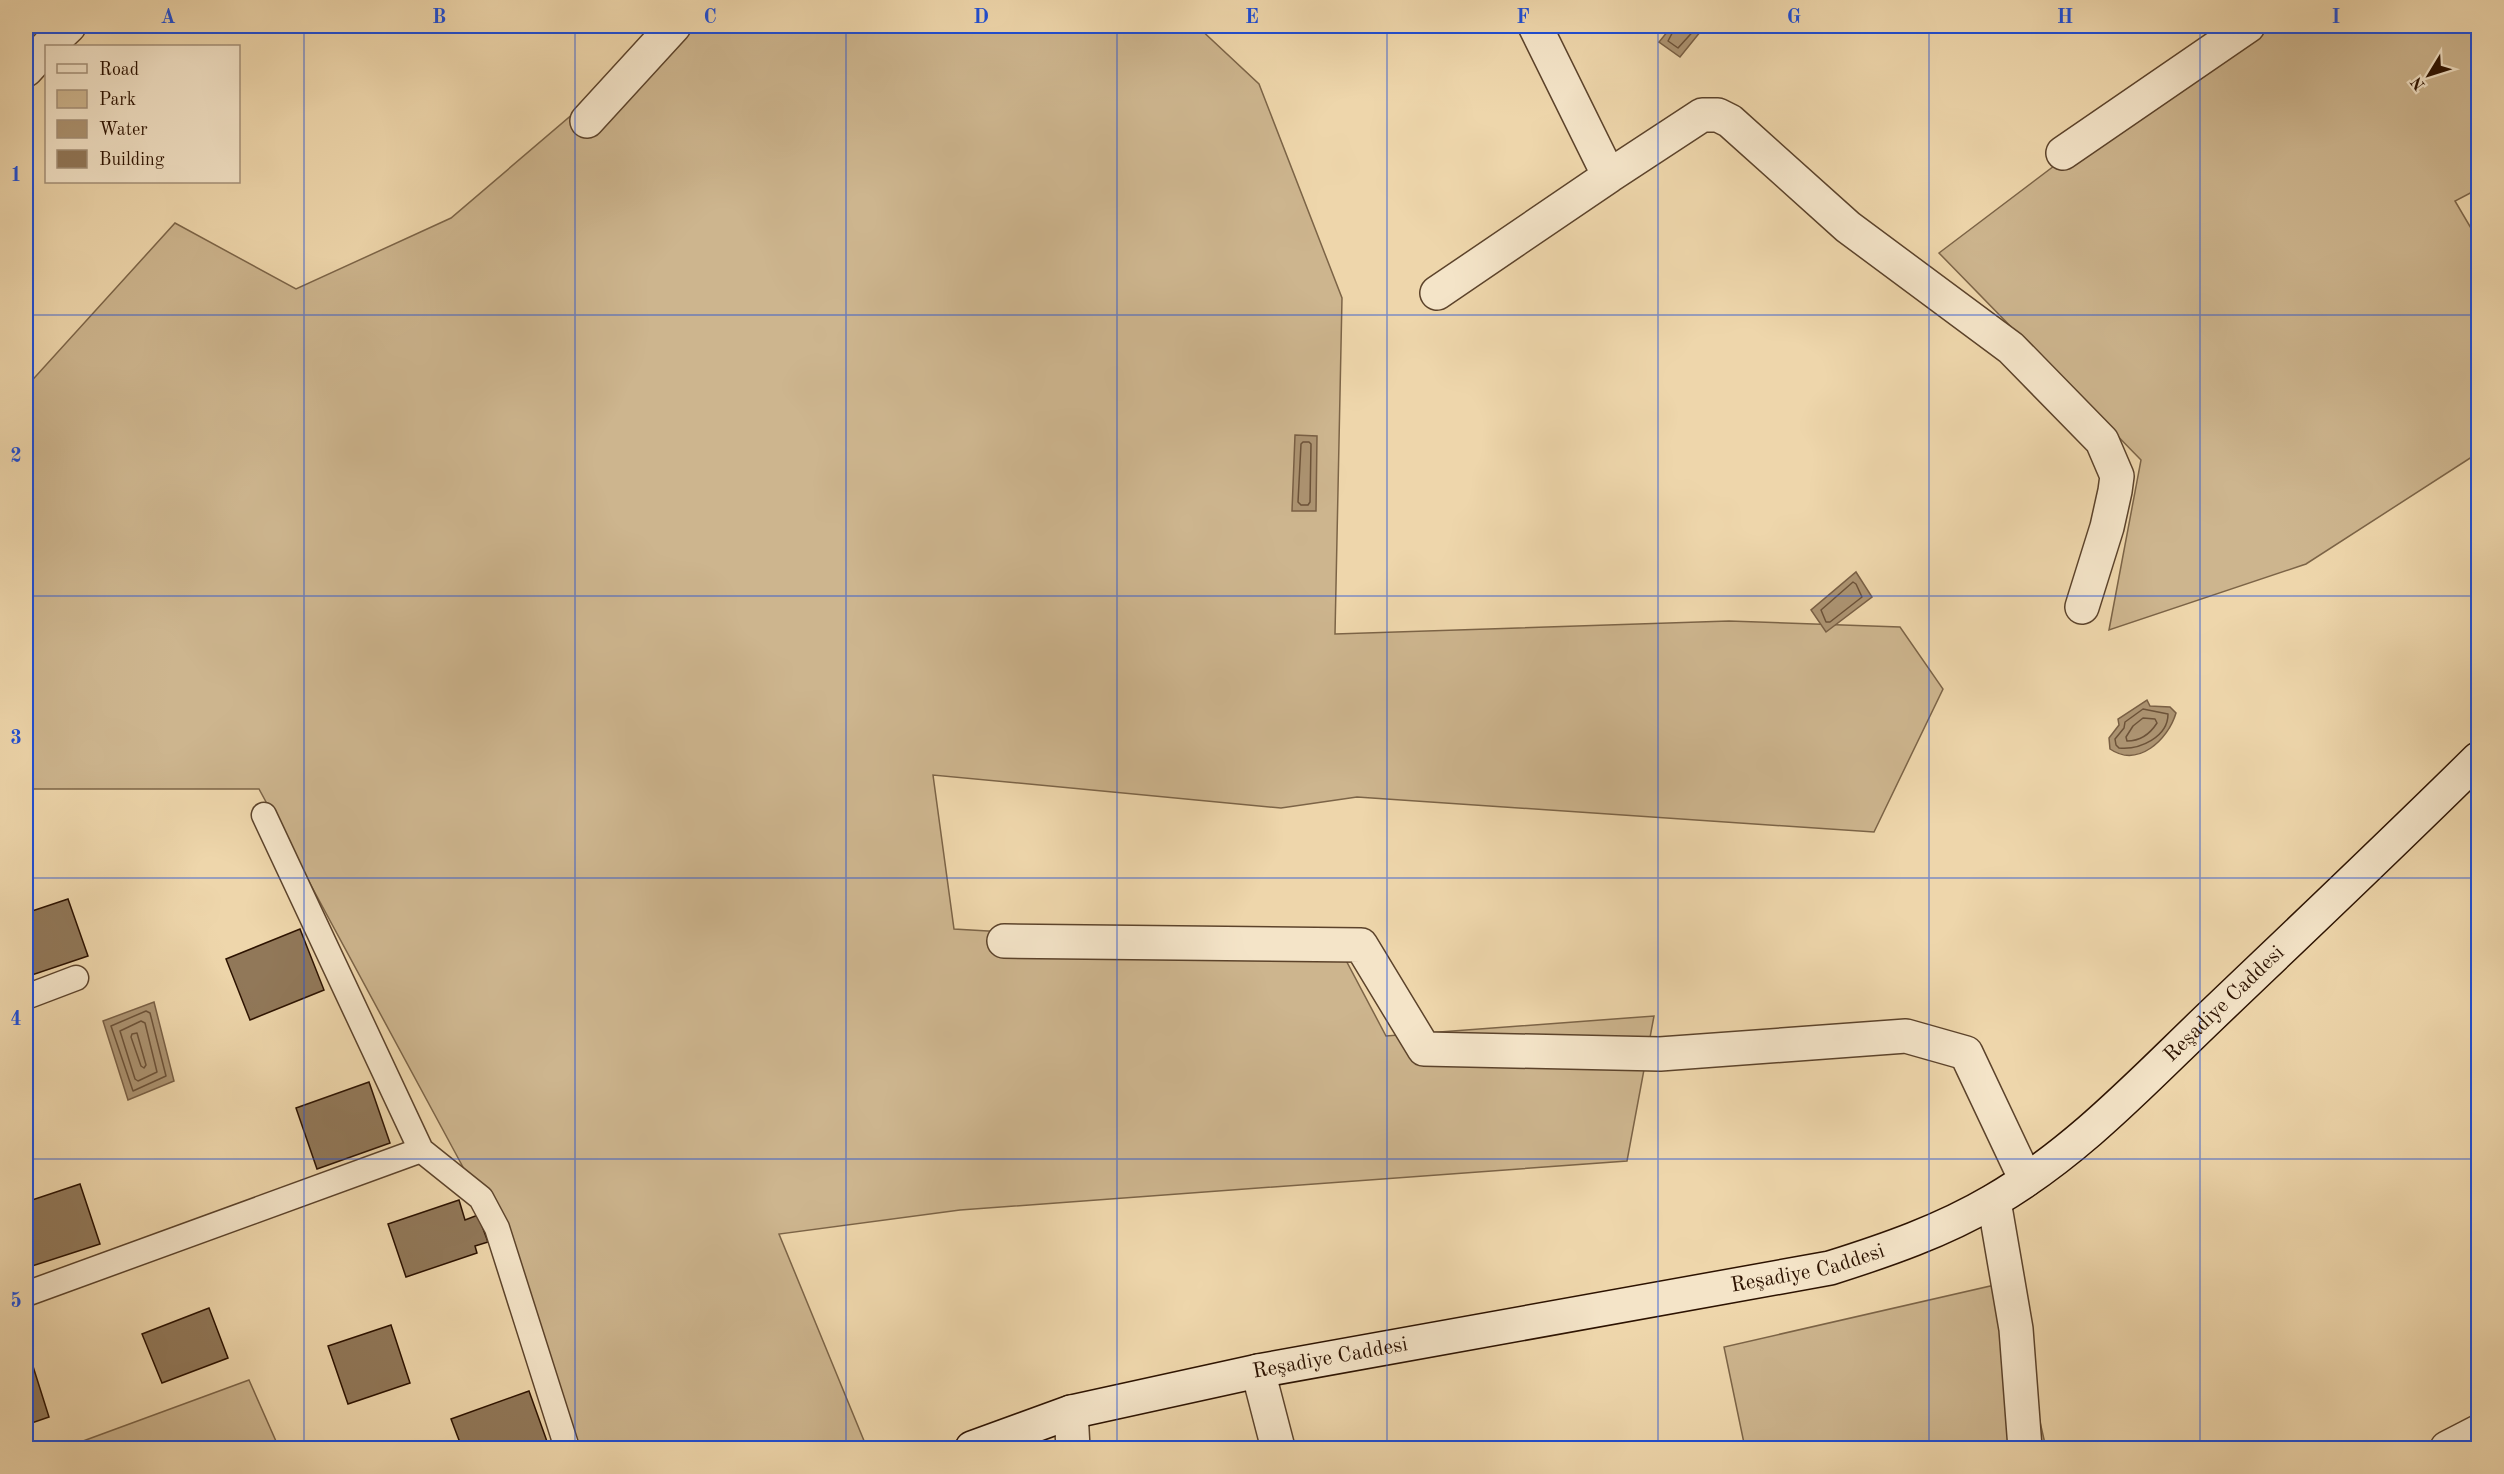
<svg xmlns="http://www.w3.org/2000/svg" width="2504" height="1474" viewBox="0 0 2504 1474" font-family="'Old Standard TT',serif">
  <style>
    .green { fill: #cdb58e; stroke: #7c6447; stroke-width: 1.5 }
    .water { fill: #ac9371; stroke: #795f44; stroke-width: 1.5 }
    .lines { fill: none; stroke-linecap: round; stroke-linejoin: round }
    .shore { stroke: #6c5238; stroke-width: 1.5 }
    .building { fill: #917859; stroke: #2c1200; stroke-width: 1.5 }
    .lane-casing { stroke: #5c432b; stroke-width: 27 }
    .street-casing { stroke: #5c432b; stroke-width: 36 }
    .secondary-casing { stroke: #2c1200; stroke-width: 36 }
    .lane { stroke: #f4e4c8; stroke-width: 24 }
    .street { stroke: #f4e4c8; stroke-width: 33 }
    .secondary { stroke: #f4e4c8; stroke-width: 33 }
    .grid { fill: none; stroke: #1d4ed8; stroke-width: 1.5; stroke-opacity: 0.55 }
    .labels { text-anchor: middle; dominant-baseline: central; stroke-width: 4.5; stroke-linejoin: round; paint-order: stroke }
    .street-label { font-size: 21px; fill: #2c1200; stroke: #f4e4c8 }
    .neatline { fill: none; stroke: #1d4ed8; stroke-width: 2 }
    .grid-label { font-size: 20px; text-anchor: middle; font-weight: bold; fill: #1d4ed8 }
  </style>
  <rect width="100%" height="100%" fill="#eed6ab"/>
  <filter id="stains"><feTurbulence type="fractalNoise" baseFrequency=".00333" numOctaves="4"/><feColorMatrix values="0 0 0 0 .2 0 0 0 0 .09 0 0 0 0 .02 0 0 0 .5 -.17"/></filter>
  <radialGradient id="worn" r=".72"><stop offset=".6" stop-color="#630" stop-opacity="0"/><stop offset="1" stop-color="#630" stop-opacity=".3"/></radialGradient>
  <path class="green" d="M676,26H1197L1259,84L1342,298L1335,634L1729,621L1900,627L1943,689L1874,832L1357,797L1281,808L933,775L954,929L1341,951L1386,1036L1654,1016L1627,1161L960,1210L779,1234L867,1448H567L464,1169L259,789H26V387L175,223L296,289L451,218Z
    M2239,26H2478V189L2455,201L2478,240V453L2306,564L2109,630L2141,460L1939,253Z
    M2008,1282L2046,1448H1745L1724,1347Z
    M249,1380L279,1448H64Z"/>
  <path class="water" d="M1672,26H1705L1680,57L1659,42Z
    M1295,435L1317,436L1316,511H1292Z
    M1856,572L1872,597L1826,632L1811,610Z
    M2147,700L2150,706L2170,707L2176,713C2168,740 2138,768 2110,749L2109,738L2119,725L2118,719Z
    M154,1002L174,1081L128,1100L103,1021Z"/>
  <g class="lines">
    <path class="shore" d="M1676,26L1668,41L1678,48L1698,26
      M1303,442H1309L1311,444L1310,502L1308,505H1301L1298,502L1301,444Z
      M1853,582L1856,584L1862,597L1830,622H1826L1821,610Z
      M2143,709L2168,714C2168,737 2140,750 2119,748L2116,745L2115,739L2124,728L2125,722Z
      M2143,718L2155,719L2157,723C2150,734 2140,741 2127,741L2126,737L2133,726Z
      M146,1011L150,1013L166,1076L133,1091L111,1026Z
      M141,1021L145,1023L157,1072L138,1081L135,1079L120,1031Z
      M137,1033L146,1065L144,1068L141,1066L131,1037L132,1034Z"/>
  </g>
  <path class="building" d="M68,899L88,956L26,977V913Z
    M300,929L324,990L250,1020L226,959Z
    M369,1082L390,1143L317,1169L296,1108Z
    M80,1184L100,1244L26,1268V1202Z
    M459,1200L465,1220L478,1215L488,1242L475,1246L477,1253L406,1277L388,1224Z
    M209,1308L228,1358L162,1383L142,1334Z
    M391,1325L410,1383L348,1404L328,1346Z
    M31,1360L49,1417L26,1425V1361Z
    M529,1391L549,1447L462,1448L451,1419Z"/>
  <g class="lines">
    <g class="lane-casing">
      <path id="lane" d="M264,815L421,1150L481,1198L497,1228L567,1448
        M26,997L76,978
        M26,1294L421,1150"/>
    </g>
    <g class="street-casing">
      <path id="street" d="M1535,26L1609,176L1702,115H1718L1730,121L1848,227L2011,348L2102,441L2117,476L2115,491L2107,527L2082,607
        M48,46L69,26
        M26,70L46,48
        M587,121L674,26
        M2063,153L2248,26
        M1437,293L1609,176
        M1004,941L1361,945L1424,1049L1660,1054L1906,1036L1966,1053L2026,1180
        M1994,1201L2016,1329L2025,1448
        M1258,1371L1278,1448
        M1071,1412L1073,1448
        M2447,1448L2478,1432"/>
    </g>
    <g class="secondary-casing">
      <g id="secondary">
        <path id="s1" d="M972,1448L1071,1412L1258,1371L1830,1268C1887,1250 1942,1231 1993,1201C2076,1153 2142,1082 2210,1017C2300,931 2390,846 2478,759"/>
      </g>
    </g>
    <use href="#lane" class="lane"/>
    <use href="#street" class="street"/>
    <use href="#secondary" class="secondary"/>
  </g>
  <path class="grid" d="M304,26V1448M575,26V1448M846,26V1448M1117,26V1448M1387,26V1448M1658,26V1448M1929,26V1448M2200,26V1448M26,315H2478M26,596H2478M26,878H2478M26,1159H2478"/>
  <g class="labels">
    <g class="street-label">
      <text stroke="none"><textPath href="#s1" startOffset="1359">Reşadiye Caddesi</textPath></text>
      <text stroke="none"><textPath href="#s1" startOffset="856">Reşadiye Caddesi</textPath></text>
      <text stroke="none"><textPath href="#s1" startOffset="370">Reşadiye Caddesi</textPath></text>
    </g>
  </g>
  <rect width="2504" height="1474" fill="none" stroke="#eed6ab" stroke-width="66"/>
  <rect x="45" y="45" width="195" height="138" fill="#f4e4c8" stroke="#a49078" stroke-width="1.5"/>
  <rect x="57" y="64" width="30" height="9" fill="#f4e4c8" stroke="#a49078" stroke-width="1.5"/>
  <text x="99" y="75" font-size="18" fill="#2c1200">Road</text>
  <rect x="57" y="90" width="30" height="18" fill="#cdb58e" stroke="#a49078" stroke-width="1.5"/>
  <text x="99" y="105" font-size="18" fill="#2c1200">Park</text>
  <rect x="57" y="120" width="30" height="18" fill="#ac9371" stroke="#a49078" stroke-width="1.5"/>
  <text x="99" y="135" font-size="18" fill="#2c1200">Water</text>
  <rect x="57" y="150" width="30" height="18" fill="#917859" stroke="#a49078" stroke-width="1.5"/>
  <text x="99" y="165" font-size="18" fill="#2c1200">Building</text>
  <g transform="translate(2429 75) rotate(232)" stroke="#f4e4c8" stroke-width="4.5" paint-order="stroke">
  <path d="M0-4.5L10 22L0 15L-10 22Z" fill="#2c1200"/>
  <text y="-9" font-size="16" font-weight="bold" text-anchor="middle" fill="#2c1200">N</text>
  </g>
  <rect x="33" y="33" width="2438" height="1408" class="neatline"/>
  <g class="grid-label">
    <text x="168" y="23">A</text>
    <text x="439" y="23">B</text>
    <text x="710" y="23">C</text>
    <text x="981" y="23">D</text>
    <text x="1252" y="23">E</text>
    <text x="1523" y="23">F</text>
    <text x="1794" y="23">G</text>
    <text x="2065" y="23">H</text>
    <text x="2336" y="23">I</text>
    <text x="16" y="181">1</text>
    <text x="16" y="462">2</text>
    <text x="16" y="744">3</text>
    <text x="16" y="1025">4</text>
    <text x="16" y="1307">5</text>
  </g>
  <rect width="100%" height="100%" filter="url(#stains)"/>
  <rect width="100%" height="100%" fill="url(#worn)"/>
</svg>
